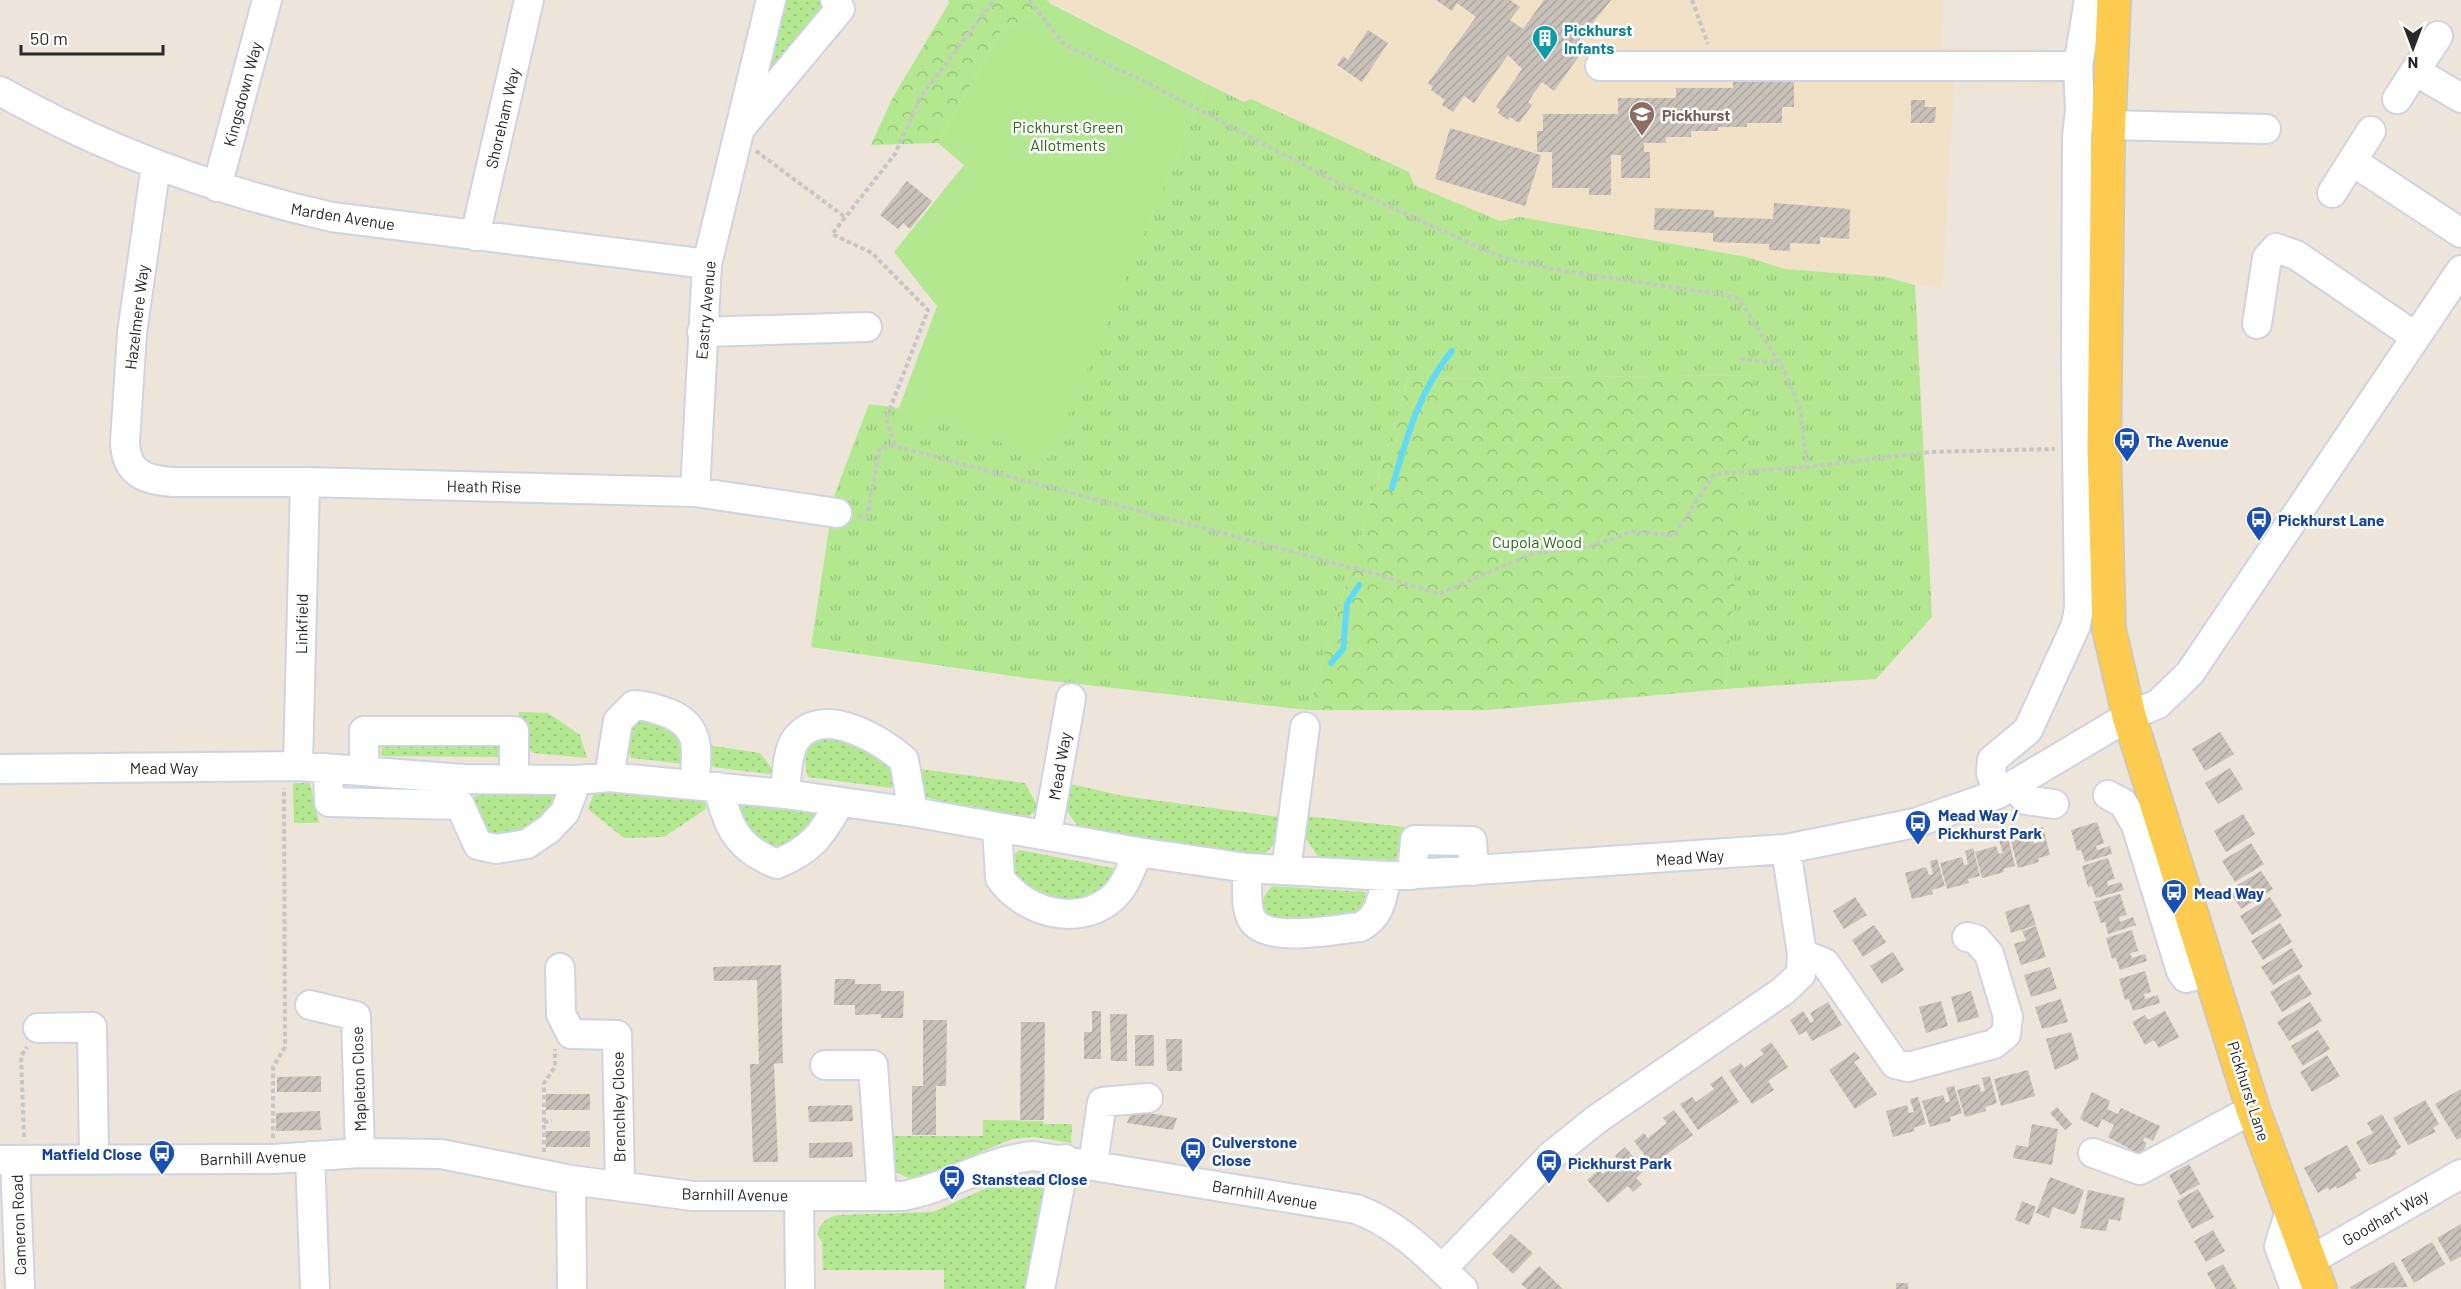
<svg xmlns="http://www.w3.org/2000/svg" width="2461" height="1289" viewBox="0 0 2461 1289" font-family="Barlow,sans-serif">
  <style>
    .education { fill: #f0e1c7 }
    .grass { fill: url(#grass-dots) }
    .forest { fill: url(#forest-crowns) }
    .park { fill: url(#park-tufts) }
    .garden { fill: #b3e891 }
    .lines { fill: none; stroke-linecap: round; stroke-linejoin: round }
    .stream { stroke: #63d9f8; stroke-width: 6 }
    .building { fill: url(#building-hatch) }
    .minor-casing { stroke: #cfd4e4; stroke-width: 32 }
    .major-casing { stroke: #c7c7c7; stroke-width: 36 }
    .path { stroke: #c7c7c7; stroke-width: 4; stroke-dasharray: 4.5 3; stroke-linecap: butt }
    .minor { stroke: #fff; stroke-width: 28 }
    .major { stroke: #fccb50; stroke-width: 33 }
    .labels { text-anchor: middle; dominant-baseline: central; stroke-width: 5; stroke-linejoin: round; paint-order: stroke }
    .culture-label { font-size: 16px; font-weight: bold; fill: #0d838f; stroke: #fff; text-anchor: start }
    .street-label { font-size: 16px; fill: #292929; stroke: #fff }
    .education-label { font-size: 16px; font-weight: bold; fill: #785e54; stroke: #fff; text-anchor: start }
    .park-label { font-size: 16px; fill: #2b6c14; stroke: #fff }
    .transit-label { font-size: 16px; font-weight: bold; fill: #164399; stroke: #fff; text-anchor: start }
  </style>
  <defs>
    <pattern id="grass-dots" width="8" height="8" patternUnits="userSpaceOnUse" patternTransform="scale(1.5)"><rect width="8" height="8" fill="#b3e891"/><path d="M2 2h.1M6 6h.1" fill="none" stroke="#9ac77d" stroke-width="1.8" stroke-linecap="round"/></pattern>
    <pattern id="forest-crowns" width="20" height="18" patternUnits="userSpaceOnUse" patternTransform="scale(1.5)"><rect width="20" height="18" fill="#b3e891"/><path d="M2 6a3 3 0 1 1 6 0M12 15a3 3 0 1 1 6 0" fill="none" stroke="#9ac77d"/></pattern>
    <pattern id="park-tufts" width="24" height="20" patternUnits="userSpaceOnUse" patternTransform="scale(1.5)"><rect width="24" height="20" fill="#b3e891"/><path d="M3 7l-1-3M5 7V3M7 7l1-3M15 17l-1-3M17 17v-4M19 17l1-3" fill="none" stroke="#9ac77d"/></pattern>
    <pattern id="building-hatch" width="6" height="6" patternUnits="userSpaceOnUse" patternTransform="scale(1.5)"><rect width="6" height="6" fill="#c8c1ba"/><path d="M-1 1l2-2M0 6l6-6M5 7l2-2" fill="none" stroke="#aca6a0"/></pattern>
  </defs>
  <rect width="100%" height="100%" fill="#ede4da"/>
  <path class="education" d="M1047,0H1943L1942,48L2060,50L2058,85L1954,83L1942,289L1886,277L1785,269L1747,257L1520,217L1500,221L1414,185L1251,99L1245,102Z"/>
  <path class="grass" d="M781,0H821L826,8L760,90Z
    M519,712L548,713L580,735L587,758L533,753L508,729H518Z
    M648,718L686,732V764L631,758L626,746L633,721Z
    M835,734L881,754L901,779L891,788L808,777C803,761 806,750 815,737Z
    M383,742L501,743L504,757L381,756Z
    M694,743L760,753L777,775L713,767Z
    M904,767L1025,783L1039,809L1024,819L924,797Z
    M293,783H310L319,823H294Z
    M1070,784L1123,796L1279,817L1281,837L1263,856L1078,827L1067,811Z
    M477,785L562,786L561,805L537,830L491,839L473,803Z
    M604,788L705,799L706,809L664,837L624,838L588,809L594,793Z
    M738,797L818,812L816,828L778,849L758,841L735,808Z
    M1306,816L1405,827L1396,860L1319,858L1304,836Z
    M1020,850L1118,869L1109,889L1087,901L1061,902L1029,890L1010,879L1011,856Z
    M1273,886L1366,892L1362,912L1355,919L1261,920C1261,905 1261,896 1273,886Z
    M983,1120L1043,1121L1044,1124H1072L1071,1143L1034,1137L1012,1139L922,1177L908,1178L896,1172L894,1136H983Z
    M1024,1175L1037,1177L1045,1182L1047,1188L1029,1287L1026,1289H944V1270H823L822,1242L817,1234C821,1222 825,1219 837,1215L933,1212L1009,1178Z"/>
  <path class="forest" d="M948,0H1047L1051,4L1001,31L938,143L871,145L892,99L949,3Z
    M1755,375L1725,689L1488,710H1308L1408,379Z"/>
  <path class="park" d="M1207,84L1244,102L1251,99L1409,172L1414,185L1500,221L1520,217L1747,257L1785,269L1886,277L1915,285L1932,617L1876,679L1725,689L1754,375L1408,379L1308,710L1026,678L811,647L834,496L869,404L899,408L1050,458Z"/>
  <path class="garden" d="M1051,4L1207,84L1050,459L899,408L937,306L894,252L964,165L938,143L1001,31Z"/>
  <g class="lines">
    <path class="stream" d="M1392,488C1406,440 1419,390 1452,351
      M1331,663L1343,649L1347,604L1359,585"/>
  </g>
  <path class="building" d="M1436,0H1510L1520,7L1510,20L1523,29L1544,0H1611L1574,47L1582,52L1554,91L1542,82L1528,102L1532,105L1519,123L1510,117L1508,120L1498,113L1500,110L1496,107L1522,69L1508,55L1474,103L1464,96L1453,112L1442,105L1445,100L1431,90L1433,87L1428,83L1476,17L1457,3L1452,11Z
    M1368,30L1388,43L1362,82L1337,65L1343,56L1348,60Z
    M1733,78H1794V107H1782V123H1747V127H1718V131H1691V137H1666V143H1644V152H1650V178H1621V155H1611V195H1589V188H1552V152H1537V131H1543V114H1618V98H1676V88H1733Z
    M1911,100H1925V107H1936L1935,123H1911Z
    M1450,128L1541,155L1525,206L1435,179Z
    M907,181L932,201L910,229L903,223L898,229L880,215Z
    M1774,203L1850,209L1849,239L1820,237V244L1790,243V251L1769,250V244L1713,242V233L1654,230L1655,208L1714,210V217L1773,219Z
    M2220,732L2234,754L2205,771L2192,749Z
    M2230,768L2243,789L2218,804L2205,783Z
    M2243,814L2255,834L2226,852L2214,831Z
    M2097,822L2104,843L2096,846L2097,850L2110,846L2112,854L2085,862L2081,850L2077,851L2071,830Z
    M2043,827L2050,855L2038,858L2039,862L2018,868L2011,841L2032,836L2034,844L2039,842L2035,829Z
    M2008,838L2015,866L2003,869L2004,872L1982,878L1975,852L1996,846L1999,854L2003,853L1999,840Z
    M2251,843L2264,864L2235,882L2222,861Z
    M1973,848L1980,876L1968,879L1969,883L1947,889L1940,863L1962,857L1964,865L1968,864L1965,851Z
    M2108,858L2115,879L2107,881L2108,886L2121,882L2124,890L2096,898L2092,886L2088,887L2082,866Z
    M1937,859L1945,886L1932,890L1933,894L1912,899L1905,873L1926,867L1929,875L1933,874L1930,861Z
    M2261,871L2273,889L2241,909L2229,890Z
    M2120,894L2127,915L2119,917L2120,922L2133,917L2136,925L2108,934L2105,922L2101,923L2094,902Z
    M1855,897L1867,915L1844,929L1833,911Z
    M2270,897L2282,916L2252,935L2240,916Z
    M2029,904L2036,925L2011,933L2005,912Z
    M2280,923L2292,942L2263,960L2251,941Z
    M1874,925L1886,942L1863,957L1852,940Z
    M2036,926L2046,957L2021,965L2014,944L2026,940L2022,931Z
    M2132,930L2138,951L2130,953L2132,958L2145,954L2147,961L2120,970L2116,958L2112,959L2106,938Z
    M2292,948L2303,967L2273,985L2261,967Z
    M1893,952L1904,970L1882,984L1870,966Z
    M781,965L783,1063L774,1064L778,1162H753L750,1064H759L757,980L714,981L713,967Z
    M2050,967L2057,989L2031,997L2024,975Z
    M2145,971L2151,992L2144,994L2145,999L2158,995L2160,1003L2133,1011L2129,999L2125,1000L2119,979Z
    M2299,974L2312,994L2282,1012L2270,992Z
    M835,979H855V984H881V991H904L903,1018H881V1014L855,1015V1005H834Z
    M1971,991L1979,1017L1958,1023L1951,997Z
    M2061,999L2068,1022L2042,1029L2035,1007Z
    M1941,1001L1948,1026L1926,1033L1919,1007Z
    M1828,1002L1842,1025L1812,1041L1806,1031L1799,1035L1790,1020L1803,1011L1811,1023L1814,1021L1810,1013Z
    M2310,1002L2322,1021L2289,1041L2277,1022Z
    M1092,1011H1101V1059H1084V1032H1092Z
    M2165,1011L2179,1037L2159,1048L2154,1040L2145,1045L2132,1022L2145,1015L2148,1020Z
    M1110,1014H1127V1061H1111Z
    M923,1020H947L946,1086H936V1135H912V1086H923Z
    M1021,1022H1045L1044,1120H1020Z
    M2318,1030L2330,1049L2303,1066L2291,1046Z
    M2071,1032L2079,1059L2055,1070L2046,1039Z
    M1135,1035H1154V1066H1135Z
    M1166,1039H1182V1071H1167Z
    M1771,1042L1788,1067L1768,1081L1774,1090L1752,1104L1729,1071L1741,1063L1744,1068L1764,1054L1760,1050Z
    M1855,1052L1860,1058L1854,1062L1877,1094L1855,1109L1829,1070Z
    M2327,1055L2340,1076L2312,1092L2300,1072Z
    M2028,1070L2035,1096L2001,1106L1994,1079Z
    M321,1076V1092H277V1077Z
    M1722,1076L1739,1102L1698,1130L1680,1104L1692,1097L1696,1102L1714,1089L1710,1084Z
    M1990,1076L1997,1103L1985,1107L1986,1111L1965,1117L1957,1090L1979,1084L1981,1092L1985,1091L1982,1078Z
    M1954,1086L1962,1113L1950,1117L1951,1121L1930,1127L1922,1101L1943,1095L1946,1103L1950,1101L1946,1088Z
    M2461,1089V1137L2457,1140L2435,1104Z
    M2092,1092L2110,1101L2107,1109L2118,1114L2121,1108L2160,1126L2153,1141L2145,1137L2143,1141L2147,1143L2141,1155L2108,1137L2114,1125L2102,1119L2098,1128L2080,1119Z
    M546,1094H590V1110H546Z
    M1918,1097L1926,1124L1913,1128L1915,1131L1893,1137L1886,1111L1907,1105L1909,1113L1914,1112L1910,1099Z
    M2425,1100L2439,1124L2433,1128L2436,1132L2408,1145L2393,1118Z
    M852,1105L853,1121L809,1122L808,1106Z
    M2057,1107L2072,1124L2065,1130L2050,1113Z
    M1132,1110L1177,1118L1173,1130L1127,1123Z
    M1674,1110L1693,1135L1652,1165L1634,1141L1644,1133L1648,1138L1667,1123L1663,1118Z
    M320,1111L321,1130L276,1131V1113Z
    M2382,1114L2401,1147L2395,1151L2397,1154L2388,1159L2369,1165L2356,1142L2373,1133L2367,1123Z
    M2032,1124L2058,1129L2052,1165L2013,1158L2016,1145L2028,1147Z
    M546,1131H590V1147H546Z
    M852,1142L853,1157L809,1158V1143Z
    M2347,1145L2361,1171L2355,1174L2357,1178L2337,1189L2336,1186L2329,1190L2328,1187L2318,1193L2304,1168Z
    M1625,1147L1645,1170L1636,1178L1642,1184L1633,1192L1628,1186L1608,1203L1587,1180L1599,1170L1603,1174L1619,1160L1615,1156Z
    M2189,1164L2200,1184L2180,1195L2169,1175Z
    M2050,1177L2084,1190L2075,1215L2053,1207L2049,1218L2036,1213Z
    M2198,1189L2214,1217L2192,1229L2177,1201Z
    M2088,1190L2125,1198L2120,1221L2109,1219L2106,1231L2080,1228Z
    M2022,1201L2036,1207L2029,1225L2015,1220Z
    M2461,1224V1256L2451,1262L2437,1238Z
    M2213,1230L2225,1251L2206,1262L2194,1241Z
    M1511,1234L1533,1253L1513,1274L1492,1254Z
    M2432,1242L2445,1264L2414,1283L2401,1260Z
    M2394,1262L2408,1287L2351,1289L2350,1287Z
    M2223,1264L2237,1289H2216L2207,1273Z
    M1539,1266L1563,1289H1527L1521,1284Z
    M1896,1283H1908V1289H1896Z"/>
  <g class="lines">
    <g class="minor-casing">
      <path id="minor" d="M1600,66H2078
        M2415,71L2461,98
        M0,91C104,150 216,191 332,217L707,264
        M2397,99L2438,36
        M743,125L840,9L835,0
        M2109,125L2266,129
        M2352,161L2461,233
        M156,165L132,333L125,442C126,473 144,480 173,482H305L695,492L837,513
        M217,187L267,0
        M2332,193L2371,131
        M475,236L529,0
        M2257,324L2267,258L2276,248L2296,255L2416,337
        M702,332L867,327
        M695,492L707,264L771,0
        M298,766L305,482
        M0,769L298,766L463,779L577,780L609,777L785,794L913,812L1138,852L1247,868L1387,876L1786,849L1915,823L1998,794L2129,716L2158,704L2190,673L2461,270
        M328,769L329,802L460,805L478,845L496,849L527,844L549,829L565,812L577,780
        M364,771V731H514V779
        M609,777L618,721L634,705C645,705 654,708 665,712C703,725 697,752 694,785
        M2014,785L2026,800L2054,804
        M718,787C728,826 736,848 777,864C812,849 821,836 839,804
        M785,794C787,778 786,753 796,739C822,704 880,739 904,760L913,812
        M1998,794L1991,773L1992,760L2028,730L2076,625L2079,608L2076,360L2077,137L2080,109L2078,66L2089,0
        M2108,795L2123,803L2136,825L2181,971L2186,978L2211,971
        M997,827L1000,878C1024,912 1076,927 1110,900C1125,888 1131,869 1138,852
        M1047,834L1071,698
        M1247,868C1248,882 1245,901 1250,915C1260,946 1335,929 1360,927C1381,917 1382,897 1387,876
        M1286,870L1305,727
        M1412,875L1415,840L1472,841L1474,871
        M1802,954L1825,963L1895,1064L1908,1067L1994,1044L2006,1034L2008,1017L1989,954L1976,939L1967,937
        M560,968L561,1014L571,1034L617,1035L620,1185
        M310,1005L356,1016L360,1153
        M38,1028L92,1027L94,1159
        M825,1065H873L882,1196
        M2093,1153L2140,1170L2253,1109
        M310,1156L315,1289
        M0,1160L273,1159L360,1153L441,1154L571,1180L693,1196H903C950,1187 985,1161 1033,1156L1356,1209C1400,1225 1430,1258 1463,1289
        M15,1160L20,1289
        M1093,1164L1102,1102L1148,1098
        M571,1180L572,1289
        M799,1196L800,1289
        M2290,1211L2279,1246L2295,1289
        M2309,1261L2461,1174
        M1442,1269L1552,1155L1597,1119L1783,991L1801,974L1802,954L1786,849
        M1040,1289L1065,1159"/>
    </g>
    <g class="major-casing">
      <path id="major" d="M2114,0L2108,140L2104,448L2109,629L2129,716L2253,1109L2320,1289"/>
    </g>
    <path class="path" d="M1029,0L1065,45L1144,81L1342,185L1503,258L1558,270L1713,293L1739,299L1784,370L1800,408L1807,467L1930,452L2055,449
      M1692,0L1708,44
      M756,151L845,217
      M1740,359L1778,363
      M895,445L886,419L928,310L872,253L832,234L895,154L920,98L994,0
      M858,516L867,517L880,447L895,446L1376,574L1439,594L1531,554L1591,546L1635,531L1674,536L1714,474L1807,467
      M544,1122L552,1121
      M24,1137L21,1056L27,1047
      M273,1138V1067L285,1047L284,788
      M544,1152V1083L555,1067V1049"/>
    <use href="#minor" class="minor"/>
    <use href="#major" class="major"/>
  </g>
  <defs>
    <g id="building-pin" transform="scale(1.35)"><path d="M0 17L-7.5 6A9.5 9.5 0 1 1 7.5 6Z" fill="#0f9aa8" stroke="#fff"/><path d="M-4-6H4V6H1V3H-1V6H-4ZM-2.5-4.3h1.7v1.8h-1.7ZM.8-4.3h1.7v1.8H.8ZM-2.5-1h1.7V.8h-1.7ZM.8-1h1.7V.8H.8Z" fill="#fff"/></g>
    <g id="school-pin" transform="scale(1.35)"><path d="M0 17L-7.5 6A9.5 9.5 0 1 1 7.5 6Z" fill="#8d6e63" stroke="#fff"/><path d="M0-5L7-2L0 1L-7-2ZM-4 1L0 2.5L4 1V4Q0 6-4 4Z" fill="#fff"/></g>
    <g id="bus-pin" transform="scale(1.35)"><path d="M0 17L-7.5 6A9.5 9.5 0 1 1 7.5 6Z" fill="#1a4fb4" stroke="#fff"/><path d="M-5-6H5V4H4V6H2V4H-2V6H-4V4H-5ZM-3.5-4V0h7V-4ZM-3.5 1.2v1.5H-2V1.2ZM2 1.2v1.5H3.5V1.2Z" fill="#fff"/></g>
  </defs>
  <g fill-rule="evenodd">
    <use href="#building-pin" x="1545" y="38"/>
    <use href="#school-pin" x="1642" y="114"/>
    <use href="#bus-pin" x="2127" y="440"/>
    <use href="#bus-pin" x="2259" y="519"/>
    <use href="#bus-pin" x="1918" y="823"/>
    <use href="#bus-pin" x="2174" y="892"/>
    <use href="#bus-pin" x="1193" y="1150"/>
    <use href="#bus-pin" x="162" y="1153"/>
    <use href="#bus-pin" x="1549" y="1162"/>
    <use href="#bus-pin" x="952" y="1178"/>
  </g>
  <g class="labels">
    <g class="culture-label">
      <text x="1564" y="29">Pickhurst<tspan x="1564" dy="18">Infants</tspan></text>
    </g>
    <g class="street-label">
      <text transform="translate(242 94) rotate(-75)">Kingsdown Way</text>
      <text transform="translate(502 118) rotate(-77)">Shoreham Way</text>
      <text transform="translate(343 216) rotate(9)">Marden Avenue</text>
      <text transform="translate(705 310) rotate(-85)">Eastry Avenue</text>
      <text transform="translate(136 317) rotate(-83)">Hazelmere Way</text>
      <text transform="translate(484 486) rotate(1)">Heath Rise</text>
      <text transform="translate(301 624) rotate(-89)">Linkfield</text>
      <text transform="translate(1059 766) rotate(-80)">Mead Way</text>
      <text x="164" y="767">Mead Way</text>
      <text transform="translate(1690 857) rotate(-4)">Mead Way</text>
      <text transform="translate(358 1079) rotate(-92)">Mapleton Close</text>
      <text transform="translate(2249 1091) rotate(72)">Pickhurst Lane</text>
      <text transform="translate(618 1107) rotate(-91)">Brenchley Close</text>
      <text transform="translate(253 1157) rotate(-2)">Barnhill Avenue</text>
      <text transform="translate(735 1194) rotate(1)">Barnhill Avenue</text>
      <text transform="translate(1265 1194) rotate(10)">Barnhill Avenue</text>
      <text transform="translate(2385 1217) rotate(-30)">Goodhart Way</text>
      <text transform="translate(18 1225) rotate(-92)">Cameron Road</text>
    </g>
    <g class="education-label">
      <text x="1662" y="114">Pickhurst</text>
    </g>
    <g class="park-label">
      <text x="1068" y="126">Pickhurst Green<tspan x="1068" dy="18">Allotments</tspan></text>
      <text x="1537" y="541">Cupola Wood</text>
    </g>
    <g class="transit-label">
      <text x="2146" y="440">The Avenue</text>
      <text x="2278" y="519">Pickhurst Lane</text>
      <text x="1938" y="814">Mead Way /<tspan x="1938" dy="18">Pickhurst Park</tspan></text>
      <text x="2194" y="892">Mead Way</text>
      <text x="1212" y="1141">Culverstone<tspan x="1212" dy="18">Close</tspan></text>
      <text x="142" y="1153" text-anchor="end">Matfield Close</text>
      <text x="1568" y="1162">Pickhurst Park</text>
      <text x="972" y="1178">Stanstead Close</text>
    </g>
  </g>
  <g transform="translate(2413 48) rotate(180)" stroke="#ffffff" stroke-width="4.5" paint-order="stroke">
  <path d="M0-4.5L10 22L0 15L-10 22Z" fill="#292929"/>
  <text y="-9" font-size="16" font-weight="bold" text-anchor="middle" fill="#292929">N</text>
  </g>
  <path d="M21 45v9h142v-9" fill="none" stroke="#292929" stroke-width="3"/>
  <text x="30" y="45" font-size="18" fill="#292929" stroke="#ffffff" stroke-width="4.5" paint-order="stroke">50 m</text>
</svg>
